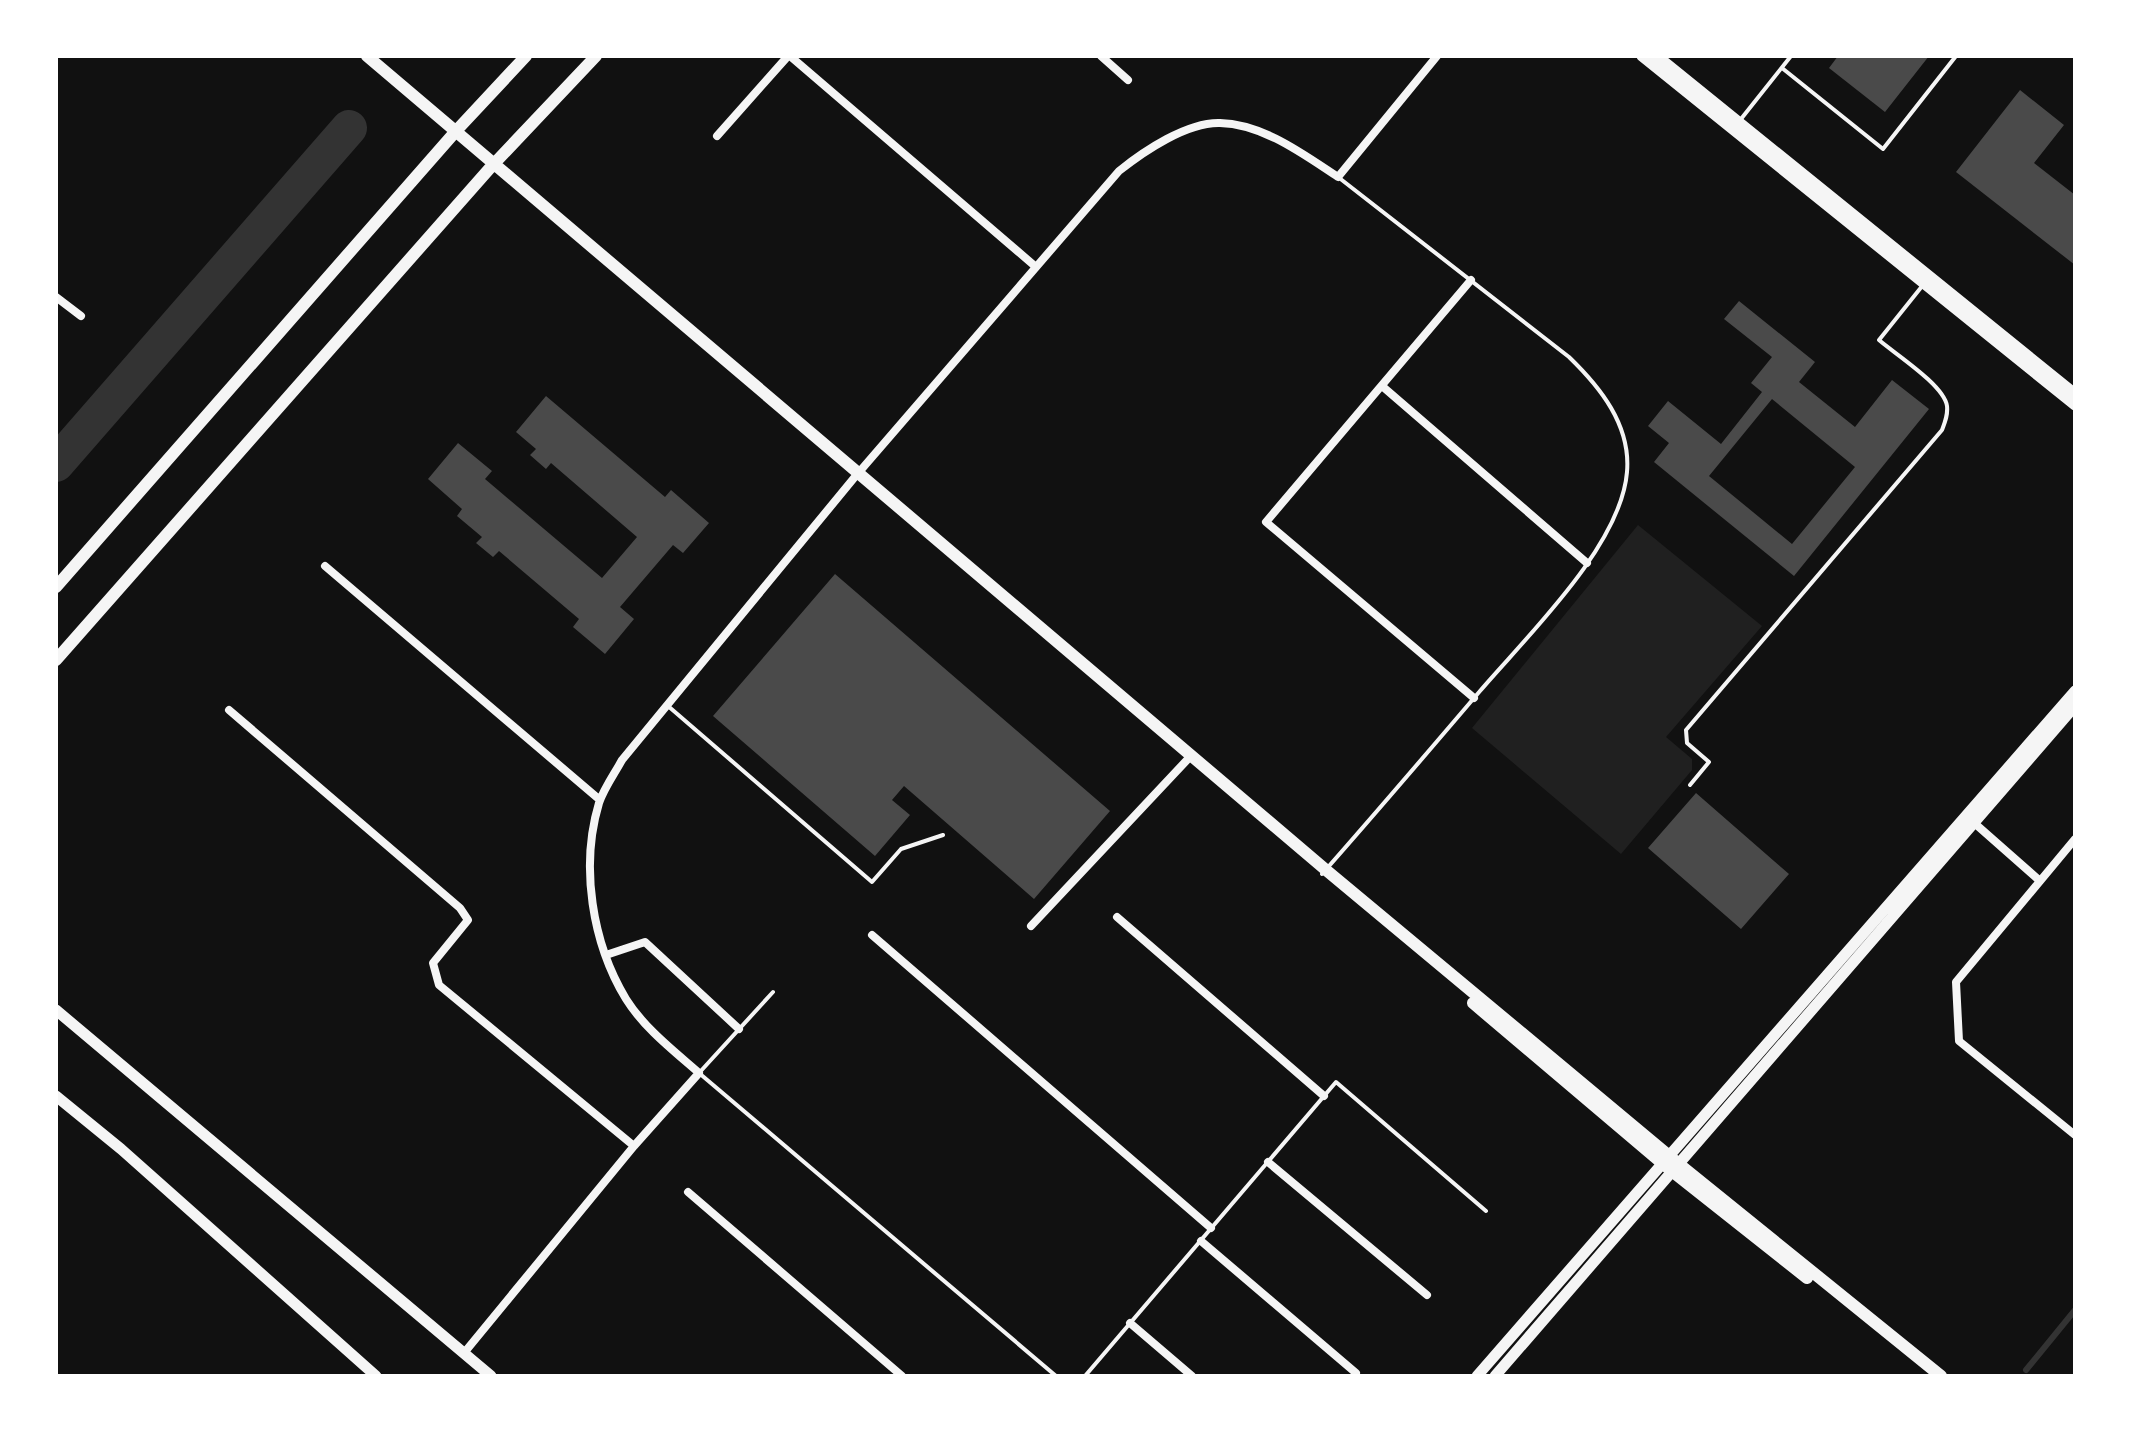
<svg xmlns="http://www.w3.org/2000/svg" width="2131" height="1432" viewBox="0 0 2131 1432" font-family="Merriweather,serif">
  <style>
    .green { fill: #202020 }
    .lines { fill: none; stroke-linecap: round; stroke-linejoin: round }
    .stream { stroke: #333; stroke-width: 6 }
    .river { stroke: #333; stroke-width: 36 }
    .building { fill: #4a4a4a; fill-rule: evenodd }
    .service { stroke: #f5f5f5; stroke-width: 4 }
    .minor { stroke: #f5f5f5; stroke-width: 8 }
    .tertiary { stroke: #f5f5f5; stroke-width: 11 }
    .secondary { stroke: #f5f5f5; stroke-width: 12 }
  </style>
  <rect width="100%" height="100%" fill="#111"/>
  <path class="green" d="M1638,525L1762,626L1666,737L1692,759V770L1621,854L1472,728Z"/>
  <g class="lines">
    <path class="stream" d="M2026,1370L2075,1310"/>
    <path class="river" d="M56,464L349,128"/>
  </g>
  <path class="building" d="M1838,56H1929L1885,112L1829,68Z
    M2020,90L2064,125L2034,163L2075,195V265L1956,172Z
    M1739,301L1815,362L1799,382L1855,427L1892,380L1929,409L1794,576L1654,462L1669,443L1648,426L1668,401L1721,444L1762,392L1751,383L1772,357L1724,319ZM1772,399L1855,467L1792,544L1709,476Z
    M546,396L665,497L671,490L709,523L683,553L673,545L620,607L634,619L605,654L573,627L579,619L499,551L493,557L476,543L482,537L457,516L462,509L428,479L458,443L492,471L485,479L602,578L637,537L551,463L546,469L530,455L536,449L516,432Z
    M835,574L1110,811L1034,899L904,786L892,800L910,815L875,856L713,716Z
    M1696,793L1789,874L1741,929L1648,848Z"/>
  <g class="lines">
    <path class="service" d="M1782,68L1883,149L1956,56
      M1741,119L1791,56
      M668,706L872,882L901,849L943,835
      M1690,785L1709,762L1687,743L1686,730L1942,430C1945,422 1948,415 1947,406C1944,385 1895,354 1879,340L1923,285
      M1322,874C1375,814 1428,752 1480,691C1527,636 1621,546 1627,472C1631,425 1600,387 1569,357L1338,177
      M773,992L699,1073L1056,1376
      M1085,1376L1336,1082L1486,1211"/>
    <path class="minor" d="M790,56L1036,267
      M1101,56L1128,80
      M717,136L788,56
      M1471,280L1266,522L1474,698
      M56,297L81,316
      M1382,386L1587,563
      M325,566L600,800
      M229,710L460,908L468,920L433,963L439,985L634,1146
      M1972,821L2040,881
      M2075,839L1956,982L1959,1041L2075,1135
      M1117,917L1324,1096
      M1031,926L1187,760
      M872,935L1211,1228
      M606,955L645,942L739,1029
      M1268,1162L1427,1295
      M688,1192L902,1376
      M1201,1241L1356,1373
      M1130,1323L1192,1376
      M464,1353L634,1146L699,1073C674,1051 644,1028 626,999C592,943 580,866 599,803C604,788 615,773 622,760L854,478L1119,171C1144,151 1187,122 1220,123C1263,124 1303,154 1338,177L1437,56"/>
    <path class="tertiary" d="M1642,56L2075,405
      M1657,56L2075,394
      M56,1010L491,1376
      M56,1096L121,1149L376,1376
      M1477,1376L2075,691
      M1495,1376L2075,706"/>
    <path class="secondary" d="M367,56L1326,870L1679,1164L1941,1376
      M56,587L456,131L526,56
      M56,660L490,168L596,56
      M1473,1003L1663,1164L1807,1278"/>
  </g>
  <rect width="2131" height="1432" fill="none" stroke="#ffffff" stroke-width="116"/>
</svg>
